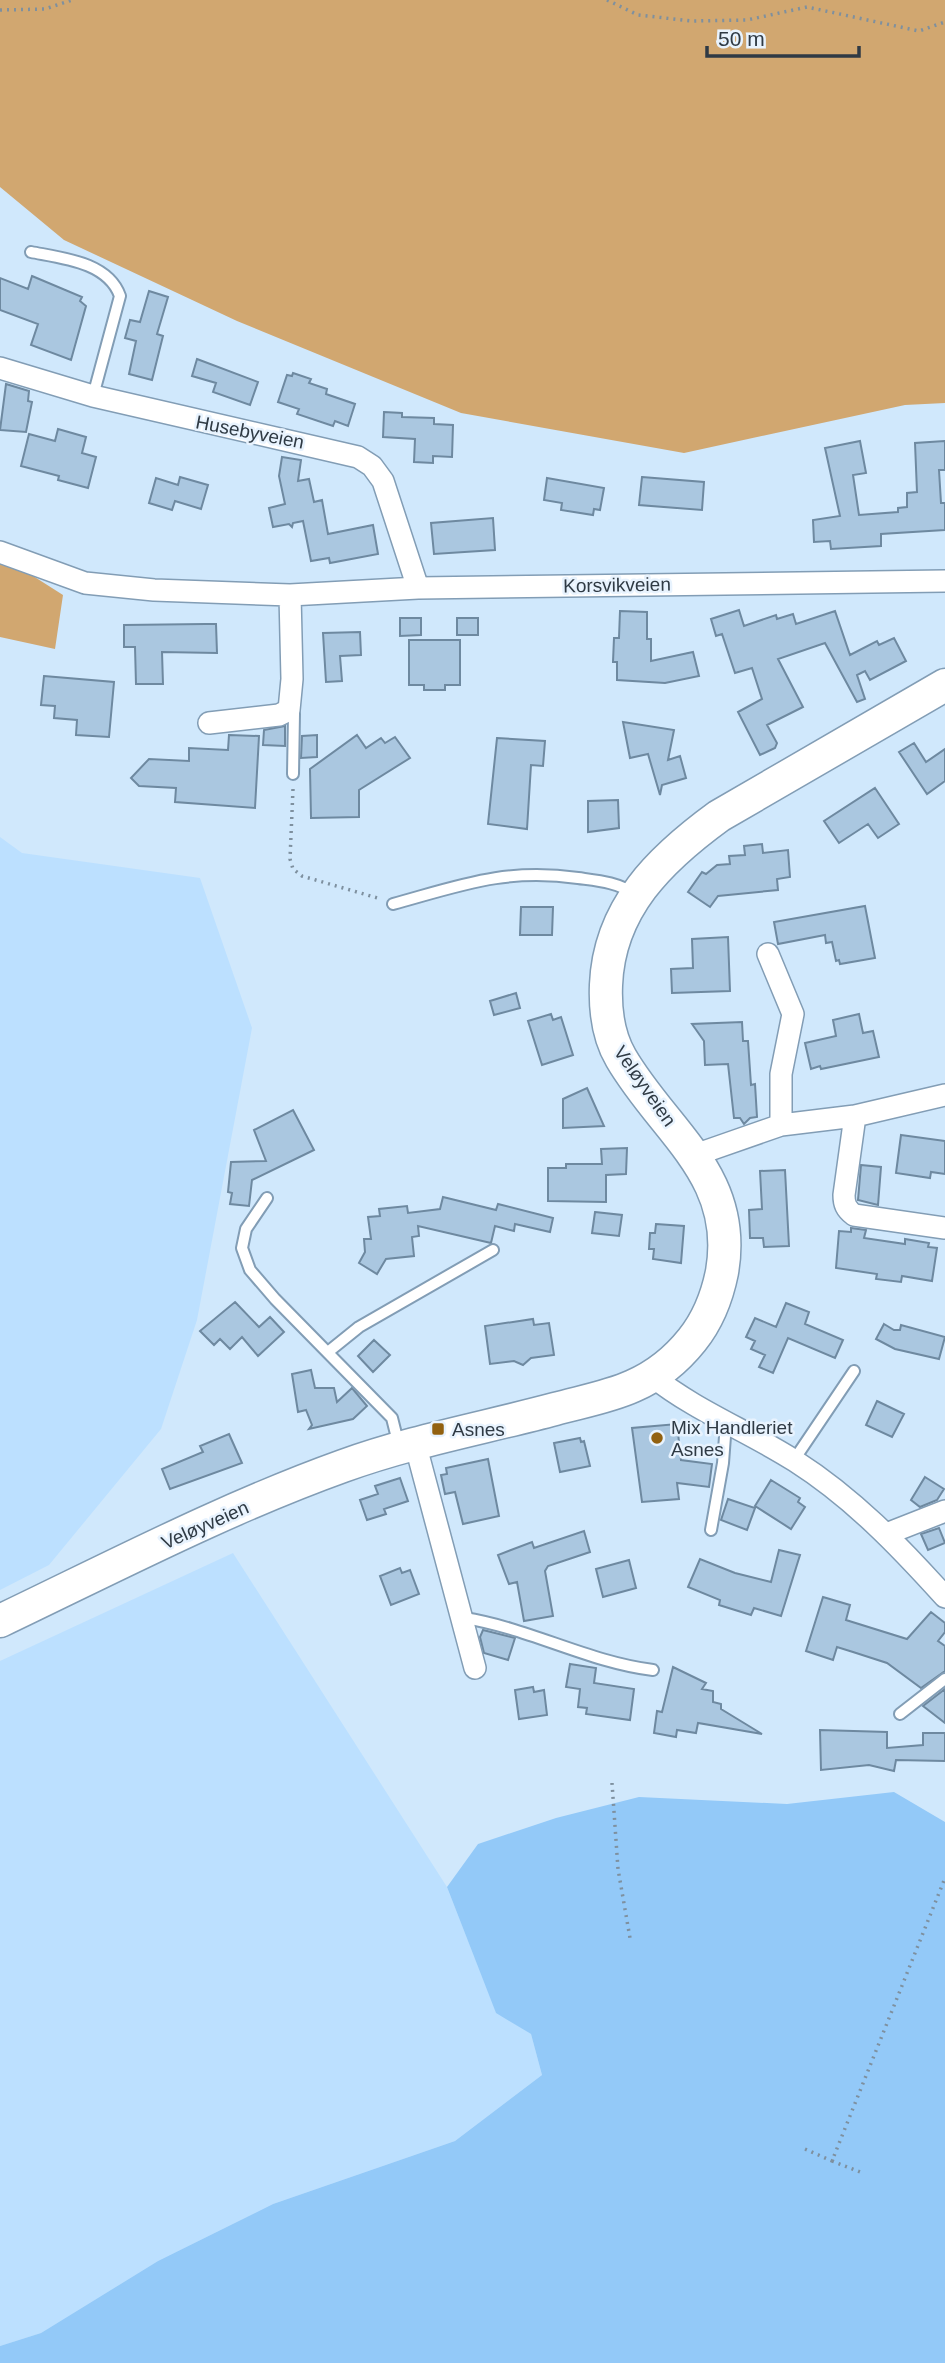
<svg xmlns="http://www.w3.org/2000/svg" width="945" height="2363" viewBox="0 0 945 2363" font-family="Helvetica,sans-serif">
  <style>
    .built { fill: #bce0ff }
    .forest { fill: #d1a770 }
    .water { fill: #93c9f8 }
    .building { fill: #aac7e0; stroke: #6e89a0; stroke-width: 2 }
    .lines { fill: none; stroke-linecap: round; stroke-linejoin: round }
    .lane-casing { stroke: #829db5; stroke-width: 14 }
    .street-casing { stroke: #829db5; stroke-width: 24 }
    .secondary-casing { stroke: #829db5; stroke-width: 35 }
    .path { stroke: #7e909f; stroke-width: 3.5; stroke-dasharray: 2 5; stroke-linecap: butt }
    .lane { stroke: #fff; stroke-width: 10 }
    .street { stroke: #fff; stroke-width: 21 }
    .secondary { stroke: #fff; stroke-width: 32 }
    .poi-dot { fill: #926110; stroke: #e8f3fe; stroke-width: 2.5 }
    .labels { text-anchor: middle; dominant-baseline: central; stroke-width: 5; stroke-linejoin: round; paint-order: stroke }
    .street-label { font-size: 19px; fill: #2f3a44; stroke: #e8f3fe }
    .poi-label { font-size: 19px; fill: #2f3a44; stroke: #e8f3fe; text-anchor: start }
  </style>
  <rect width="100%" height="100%" fill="#d0e8fc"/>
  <path class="built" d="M0,837L22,853L200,878L252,1028L197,1320L161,1429L49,1565L0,1590Z
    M233,1553L447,1887L496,2012L531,2034L542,2075L455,2141L273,2204L158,2261L41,2333L0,2346V1661Z"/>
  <path class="forest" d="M0,0H945V403L905,405L684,453L461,413L237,321L64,240L0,187Z
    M0,555L63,595L55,649L0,637Z"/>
  <path class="water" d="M894,1792L945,1822V2363H0V2346L41,2333L158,2261L273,2204L455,2141L542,2075L531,2034L496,2013L447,1887L478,1844L556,1818L639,1797L787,1804Z"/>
  <path class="building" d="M32,276L82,297L80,301L86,306L71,360L31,345L38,324L0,310V278L28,289Z
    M149,291L168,297L157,334L163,336L152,380L129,374L136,341L125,338L130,320L140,322Z
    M197,359L258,382L250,405L213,392L216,383L192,376Z
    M293,373L311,379L309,383L327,389L326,394L355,404L348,426L335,421L333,426L297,414L299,409L278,402L287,375L292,376Z
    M6,384L29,391L28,401L32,402L26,432L0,430Z
    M384,412L402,413V417L434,418V424L453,425L452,457L433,456V463L414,462L415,439L383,437Z
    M58,429L86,437L82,453L96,457L88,488L58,480L59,476L21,466L29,434L55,441Z
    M860,441L866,473L853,475L859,515L898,512V508L907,507V493L917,492L915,443L945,441V470H939L941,503H945V530L881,534V546L831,549L830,541L814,542L813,520L840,516L825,448Z
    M282,457L301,460L298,481L309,479L314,502L322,500L328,534L373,525L378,554L330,563L329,558L311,561L303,521L293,523L292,527L289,524L273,527L269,508L285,504L279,476Z
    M180,477L208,485L201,509L175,501L172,510L149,503L156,478L178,485Z
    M642,477L704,482L702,510L639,505Z
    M547,478L604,488L600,510L594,509L593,515L561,510L562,503L544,500Z
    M493,518L495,550L434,554L431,523Z
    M739,610L744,626L776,615L777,619L793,614L796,624L835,611L850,655L877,641L879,645L894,638L906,661L870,680L865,671L857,675L865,699L857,702L825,643L778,659L803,707L767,725L777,743L775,748L760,755L738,712L762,699L752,668L735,673L722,634L716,636L711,619Z
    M620,611L647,612V639H651V661L693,652L699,676L665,683L617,680V662H613L614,638H619Z
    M400,618H421V635L400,636Z
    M457,618H478V635H457Z
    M205,624H216L217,653L162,652L163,684H136L135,647H124V625Z
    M360,632L361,655L340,656L342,681L326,682L323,633Z
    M409,640H460V685H445V690H424V685H409Z
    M44,676L114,682L109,737L76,735L77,720L54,718L55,706L41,705Z
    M623,722L674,730L668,760L680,756L686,778L662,785L660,795L648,754L630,758Z
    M285,726V746L263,745L264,730Z
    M229,735L259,736L255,808L175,802L176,788L139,786L131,778L149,759L189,761V748L228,750Z
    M317,735V757L301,758L302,736Z
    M357,735L366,748L381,738L385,743L395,737L410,758L359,790V817L311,818L310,769Z
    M497,738L545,741L543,766L531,765L527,829L488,824Z
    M914,743L926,762L945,749V781L927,794L899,752Z
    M875,788L899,824L878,838L868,824L839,843L824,821Z
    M618,800L619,828L588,832V801Z
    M762,844L763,853L788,850L790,877L777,879L778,890L718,896L710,907L688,892L702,872L706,874L717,865L730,864L729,856L745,855L744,846Z
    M865,906L875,958L840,964L839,960L836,961L832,942L826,943L825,935L778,944L774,922Z
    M521,907H553L552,935H520Z
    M728,937L730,991L672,993L671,969L693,968L692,939Z
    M516,993L520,1008L494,1015L490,1001Z
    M551,1014L553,1020L561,1017L573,1055L542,1065L528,1021Z
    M859,1014L863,1033L873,1031L879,1057L821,1069L820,1066L811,1069L805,1043L836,1036L833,1020Z
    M742,1022L743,1041H748L751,1085L755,1084L757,1117L750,1118L744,1124L740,1118H734L728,1064L705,1065L704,1041L692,1024Z
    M587,1088L604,1126L563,1128V1099Z
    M293,1110L314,1150L252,1180L249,1206L230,1204L232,1193L228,1192L231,1162L266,1161L254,1130Z
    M901,1135L945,1141V1174L931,1172L930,1178L896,1173Z
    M627,1148L626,1174L606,1175V1202L548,1201V1168H566V1164H602L601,1149Z
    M861,1165L881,1167L878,1205L858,1200Z
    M785,1170L789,1246L764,1247L763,1238H750L749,1210L762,1209L760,1171Z
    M443,1197L496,1210L498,1204L553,1218L550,1232L515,1224L514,1231L495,1226L491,1243L418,1226L419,1236L412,1237L414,1256L386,1259L377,1274L359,1263L365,1252L364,1239H371L368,1217L380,1216L379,1209L407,1206L408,1213L440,1209Z
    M595,1212L622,1215L619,1236L592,1233Z
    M656,1224L684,1226L681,1263L653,1259L654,1249H649L650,1233H655Z
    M851,1228L866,1230L864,1238L905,1244V1239L929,1243L928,1247L937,1248L932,1281L902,1276L901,1282L876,1279L877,1274L836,1268L839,1231L851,1232Z
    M235,1302L259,1327L270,1317L284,1332L258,1356L242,1337L230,1349L220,1339L214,1345L200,1331Z
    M786,1303L809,1312L805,1324L843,1340L835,1358L788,1338L773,1373L759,1367L765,1355L751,1349L755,1341L746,1337L755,1318L776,1327Z
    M533,1319L534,1325L549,1323L554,1355L531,1358L523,1365L514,1361L490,1364L485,1326Z
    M884,1324L894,1330H900L901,1325L945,1337L939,1359L895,1349L876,1339Z
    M374,1340L390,1355L373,1372L358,1356Z
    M311,1370L315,1388H334L337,1402L352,1388L367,1406L353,1419L309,1429L312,1425L306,1410L298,1412L292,1374Z
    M877,1401L904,1414L892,1437L866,1425Z
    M677,1424L681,1460L712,1464L709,1487L677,1483L679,1499L642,1502L632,1428Z
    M229,1434L242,1463L170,1489L162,1469L203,1452L200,1446Z
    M580,1438L581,1442L584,1441L590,1466L560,1472L554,1443Z
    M488,1459L499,1516L463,1524L455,1492L445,1494L441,1475L447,1474L446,1468Z
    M925,1477L944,1489L937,1500L920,1507L911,1500Z
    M400,1478L408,1501L384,1509L386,1514L367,1520L360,1500L378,1494L375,1486Z
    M771,1480L800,1498L798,1502L805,1507L791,1529L755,1506Z
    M728,1499L755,1508L747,1530L721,1520Z
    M939,1528L945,1543L928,1550L921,1534Z
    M584,1531L590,1552L548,1566L545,1571L553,1616L524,1621L517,1582L509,1584L498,1555L532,1542L534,1548Z
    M779,1550L800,1555L781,1616L754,1608L751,1615L719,1605L720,1600L688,1587L700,1559L735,1573L771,1582Z
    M629,1560L636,1588L603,1597L596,1569Z
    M400,1568L402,1573L410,1570L419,1594L391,1605L380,1576Z
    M823,1597L850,1605L846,1620L907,1639L931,1612L945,1623V1632L938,1641L945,1646V1671L921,1688L887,1663L853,1652L837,1647L833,1660L806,1651Z
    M483,1630L515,1638L508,1660L484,1653L480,1637Z
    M570,1664L596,1668L594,1683L634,1689L630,1720L586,1714L587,1708L578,1707L580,1689L566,1687Z
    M673,1667L706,1683L702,1689L713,1691V1702L721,1704V1709L762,1734L698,1723L696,1733L677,1730L676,1737L654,1733L657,1711L662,1712Z
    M533,1687L534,1692L544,1690L547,1715L519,1719L515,1690Z
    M945,1689V1723L923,1706Z
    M820,1730L887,1732V1748L923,1745V1733H945V1761L896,1760L894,1771L869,1765L821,1770Z"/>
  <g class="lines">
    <g class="lane-casing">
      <path id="lane" d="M31,252C62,258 108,262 120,296L93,396
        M289,710L294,714L293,774
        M393,904C462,885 505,868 578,878C600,881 616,882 635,894
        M267,1198L246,1229L242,1248L250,1270L275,1299L392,1418L399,1446
        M328,1352L359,1327L493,1250
        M794,1460L854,1371
        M711,1530L723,1463L726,1423
        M464,1618C529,1628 588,1662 653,1670
        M900,1714L945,1679"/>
    </g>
    <g class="street-casing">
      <path id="street" d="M0,368L93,396L358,457L372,466L383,481L418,588
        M0,552L85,583L154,590L290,595L418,588L945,581
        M209,723L279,715L289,710L292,679L290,595
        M768,954L793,1014L781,1074V1125
        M855,1116L844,1195C844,1204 846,1209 854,1215L945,1228
        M695,1155L781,1125L855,1116L945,1095
        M652,1376C696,1411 748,1431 795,1461C853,1498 899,1546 945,1597
        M415,1443L475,1668
        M889,1533L945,1511"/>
    </g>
    <g class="secondary-casing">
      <path id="secondary" d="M0,1621C113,1567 226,1508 343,1466C412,1441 484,1428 555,1409C580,1402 609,1397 633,1386C656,1376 676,1360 692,1340C708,1320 717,1297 722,1272C739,1175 664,1132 621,1058C608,1036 605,1010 606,985C609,908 660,859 719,816L945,685"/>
    </g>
    <path class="path" d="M607,0L638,15L692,21L747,20L807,7L919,31L945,22
      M0,10L45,9L72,0
      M293,789L290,859L293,869L302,876L381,899
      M612,1783L618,1869L630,1938
      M805,2149L832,2161L945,1878
      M832,2161L860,2172"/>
    <use href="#lane" class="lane"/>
    <use href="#street" class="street"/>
    <use href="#secondary" class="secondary"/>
  </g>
  <g class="poi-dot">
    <rect x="431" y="1422" width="14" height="14" rx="3.5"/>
    <circle cx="657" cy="1438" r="7"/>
  </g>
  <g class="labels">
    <g class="street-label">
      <text transform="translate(250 432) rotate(11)">Husebyveien</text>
      <text transform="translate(617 585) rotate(-1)">Korsvikveien</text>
      <text transform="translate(645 1086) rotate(55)">Veløyveien</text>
      <text transform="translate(205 1525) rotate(-24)">Veløyveien</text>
    </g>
    <g class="poi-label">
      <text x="671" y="1427">Mix Handleriet<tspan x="671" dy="22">Asnes</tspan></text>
      <text x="452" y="1429">Asnes</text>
    </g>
  </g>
  <path d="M707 46v10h152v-10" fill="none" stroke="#2f3a44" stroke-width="3.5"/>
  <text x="718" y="46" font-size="21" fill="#2f3a44" stroke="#e8f3fe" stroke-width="5" paint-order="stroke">50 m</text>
</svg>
